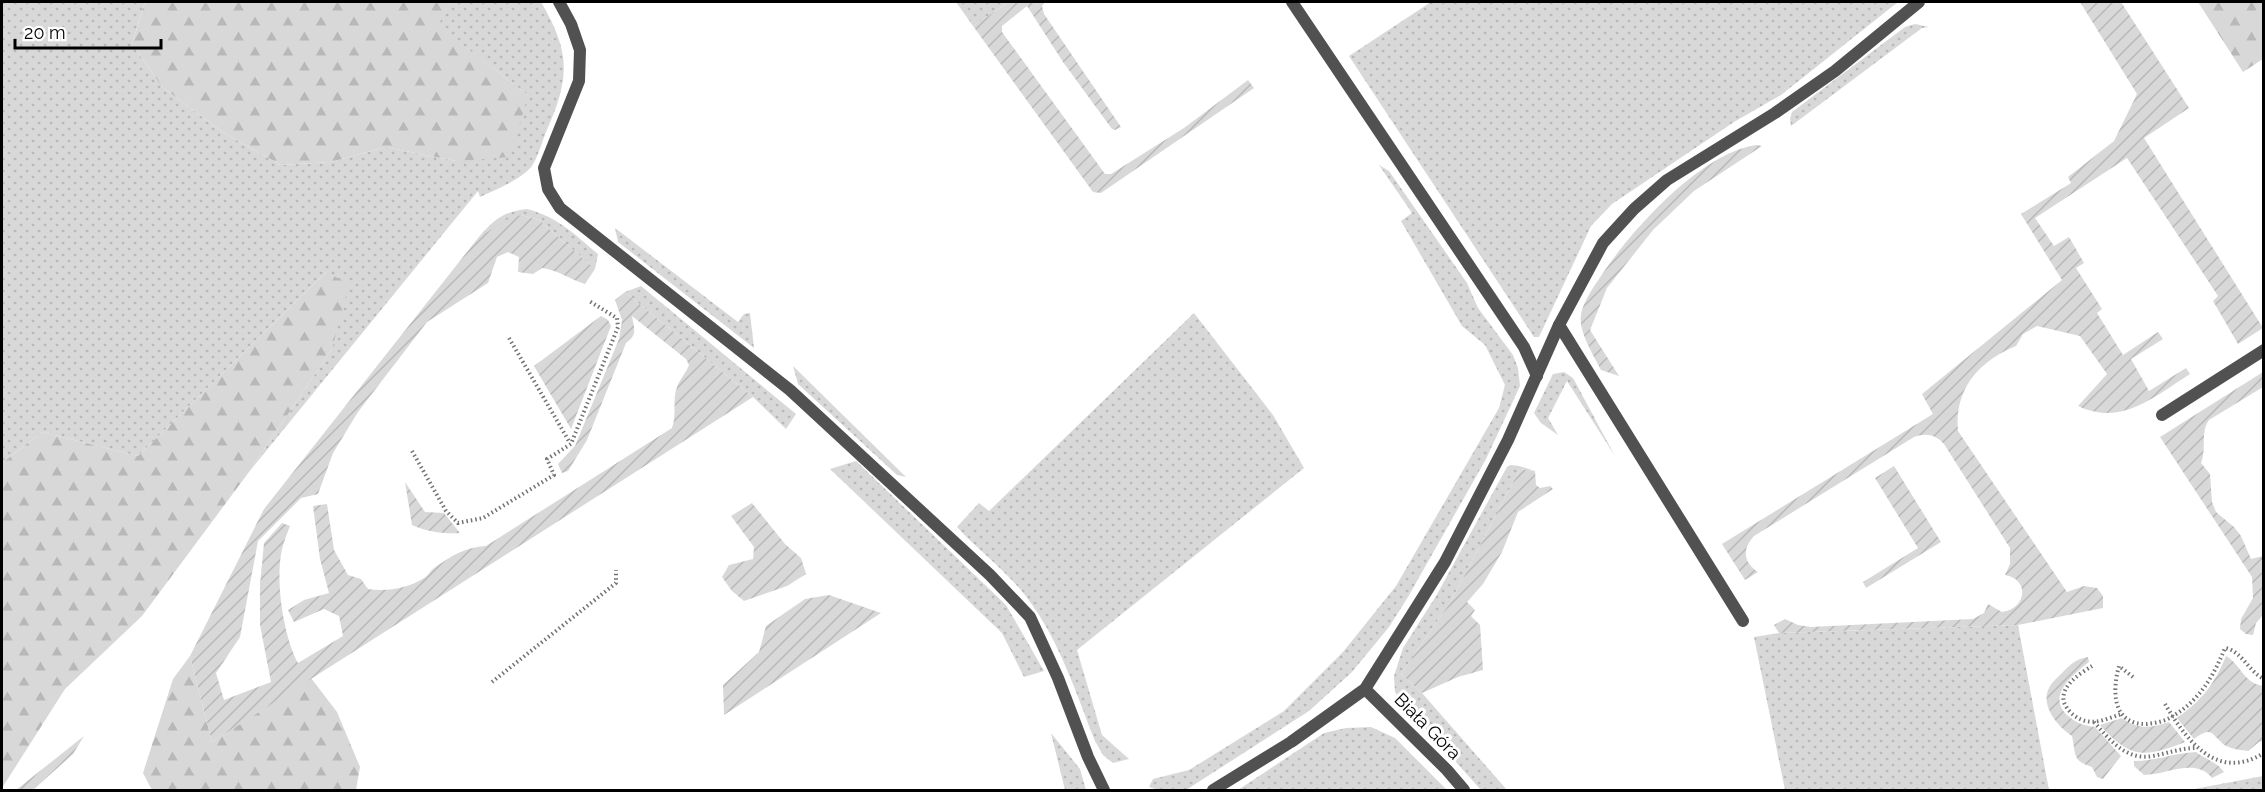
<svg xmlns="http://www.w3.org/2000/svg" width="2265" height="792" viewBox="0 0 2265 792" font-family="Raleway,sans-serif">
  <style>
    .grass { fill: url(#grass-dots) }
    .forest { fill: url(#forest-firs) }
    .garden { fill: url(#garden-furrows) }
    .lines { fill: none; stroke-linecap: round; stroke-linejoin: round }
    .path { stroke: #737373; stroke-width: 4; stroke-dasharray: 1.5 3; stroke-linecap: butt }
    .service { stroke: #515151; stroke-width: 12 }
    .minor { stroke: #515151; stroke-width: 12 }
    .labels { text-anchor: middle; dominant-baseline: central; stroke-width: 6; stroke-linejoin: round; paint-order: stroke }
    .street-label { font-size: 18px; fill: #000; stroke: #fff }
  </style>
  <defs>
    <pattern id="grass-dots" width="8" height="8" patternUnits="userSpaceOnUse" patternTransform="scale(1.5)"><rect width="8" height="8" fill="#d8d8d8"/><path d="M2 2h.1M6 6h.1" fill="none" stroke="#b8b8b8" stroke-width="1.8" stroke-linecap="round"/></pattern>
    <pattern id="forest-firs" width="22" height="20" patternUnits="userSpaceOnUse" patternTransform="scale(1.5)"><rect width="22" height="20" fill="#d8d8d8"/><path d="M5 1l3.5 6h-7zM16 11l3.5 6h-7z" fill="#b8b8b8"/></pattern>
    <pattern id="garden-furrows" width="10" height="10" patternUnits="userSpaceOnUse" patternTransform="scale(1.5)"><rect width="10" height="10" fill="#d8d8d8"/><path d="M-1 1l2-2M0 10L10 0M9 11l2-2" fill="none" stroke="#b8b8b8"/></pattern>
  </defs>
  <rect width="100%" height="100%" fill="#fff"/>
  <path class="grass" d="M2,2H145L132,44L162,87L224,133L281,165L331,162L385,147L456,161L528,95L437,26L450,2H541C571,53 570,78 546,132C542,142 538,157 532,166C521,180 496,189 480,197L478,191L249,472L332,349L326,272L138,456L42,432L2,463Z
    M956,2H1009L973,26Z
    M1431,2H1898L1781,95L1734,122L1612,204L1591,226L1539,337H1534L1349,56Z
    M1915,24L1929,27L1922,28L1791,126L1790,119L1792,112L1905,27Z
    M1379,165L1389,171L1467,283L1478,308L1513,355L1518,368L1520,386L1486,459L1408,597L1389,627L1352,672L1309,711L1186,790H1159L1149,787L1153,779L1189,770L1284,711L1343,652L1396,586L1499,408L1505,385L1485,345L1462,326L1401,221L1412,213Z
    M527,209C558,217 574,234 598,254L595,269L539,220L521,215L478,238C494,220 502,212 527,209Z
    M615,228L738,322L744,314L750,313L754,348L618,242Z
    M641,286L796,414L786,429L753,397L625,292Z
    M1194,313L1273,415L1304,468L1077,650L1102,735L1129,759L1113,763L1103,755L1095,741C1076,693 1060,642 1028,599C1008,572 980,552 957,527L979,503L989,511Z
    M793,366L906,477L897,475L798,384Z
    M1564,372L1573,378L1615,456L1567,381L1548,418L1558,435L1541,423L1534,413L1553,374Z
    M856,461L1006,605L1044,671L1024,677L1002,633L830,469Z
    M1511,465L1519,466L1535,471L1520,469L1451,601L1401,674L1422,693L1507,790H1481L1401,701L1395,692L1394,676L1403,648L1436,596L1507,467Z
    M2018,625L2049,790H1785L1754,637L1779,633Z
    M1371,727L1395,738L1447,790H1238L1324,733L1346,728Z
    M1051,733L1080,769L1086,790H1065Z
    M2263,776V790H2189Z"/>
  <path class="forest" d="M145,2H450L438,26L528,95L510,157L456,161L385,147L331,162L281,165L224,133L162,87L132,44Z
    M2198,2H2263V59L2243,72Z
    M326,272L349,284L332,349L249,472L142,616L65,689L2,788V463L42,432L138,456Z
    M190,656L212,742L311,678L337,712L360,767L356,790H152L143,773L173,679Z"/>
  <path class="garden" d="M1009,2H1045L1042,6L1044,14L1121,127L1115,130L1112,129L1063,62L1027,6L1002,26V32L1105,174H1111L1184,128L1248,80L1254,88L1101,193L1093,192L973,26Z
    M2080,2H2121L2189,108L2144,138L2263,328L2238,344L2213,301L2218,296L2127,158L2035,218L2054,246L2069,237L2084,263L2076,268L2102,309L2097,313L2123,355L2158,332L2163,339L2131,359L2149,391L2186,368L2190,374C2155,396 2122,427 2078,406L2107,374L2080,336L2037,326L2023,334L2016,346C1979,361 1954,389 1958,431L2067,592L2084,586L2097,588L2103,596V608L2018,625L1779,633L1774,625L1785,619L1798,625L1811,627L1973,619L1984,613L1988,604L2002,612C2027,609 2030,579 2005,575L2010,564V548L1944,444C1935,434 1926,433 1914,437L1754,536C1742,549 1743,562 1758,572L1745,580L1722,544L1933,414L1922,394L2062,280L2021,214L2071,183L2068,177L2114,141L2137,94Z
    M1757,145L1762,146L1694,191L1653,230L1607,288L1590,330L1619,376L1601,370C1594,356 1578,331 1581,315C1583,301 1597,282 1605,270C1635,227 1702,152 1757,145Z
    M521,215L539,220L595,269L585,284C569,279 558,270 542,268L533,274L518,272L519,257L508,252L497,257L488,283L427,322L358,412L333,453L318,494L301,498L258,541L240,637L216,673L224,700L271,682L260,625V584L264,543L282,523L290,526C287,534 284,541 282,549C275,580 283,635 298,663L343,636L339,616L324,609L294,622L288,610L304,600L329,593L320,559L313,506L327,504L334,550L348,575L361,579L368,589C386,592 409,588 424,578C428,576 430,571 434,568C451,556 465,547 486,546L672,428C677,415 672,400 677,387C680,379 686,373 689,365L686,359L632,316C634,328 638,335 626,343L587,440L568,471L562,473L558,464L575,446L619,339L622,320L615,300L625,292L753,397L212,742L190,656L264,509L478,238L508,219Z
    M601,316L608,320L611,326L571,429L534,366Z
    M2263,372V387L2209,420C2200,432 2207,449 2201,463L2210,474L2212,502L2216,512L2234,527L2241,536L2251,559L2263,556V615L2256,623L2253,635L2246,634L2240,629L2241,619L2253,598L2252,577L2160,437Z
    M1894,466L1941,542L1866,588L1863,582L1918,548L1875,478Z
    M1520,469L1535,471L1536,485L1540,488L1550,486L1553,489L1518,512L1502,552L1483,584L1467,602L1475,610L1471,616L1480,625L1483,670L1458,677L1422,693L1401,674L1451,601Z
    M405,482L425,512L444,513L460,533C444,534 427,532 412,525Z
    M752,503L785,544L801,558L806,574L787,586L744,601L732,591L722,577L729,565L753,559L754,547L731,516Z
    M829,595L881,613L724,715L723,685L759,652L766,626L805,599Z
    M2226,656C2242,665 2242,682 2263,686V741L2259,742L2248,751C2240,750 2230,749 2223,744C2210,732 2211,727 2194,739L2177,718C2202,700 2214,685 2226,656Z
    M2088,657L2089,662C2071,676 2043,699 2072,719C2079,724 2086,726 2095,727L2121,756L2103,779L2097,777L2092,767C2072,761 2076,754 2072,736C2058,727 2040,706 2049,688C2051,683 2057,678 2061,674C2070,665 2075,659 2088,657Z
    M2122,718C2138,730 2151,728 2169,722L2185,742C2145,758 2130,759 2100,725Z
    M84,736L73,754L33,790H16Z
    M2196,752C2205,759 2217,762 2224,772L2212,778C2195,757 2167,775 2144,775L2134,766V761C2155,761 2175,753 2196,752Z"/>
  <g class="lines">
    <path class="path" d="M509,338L570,443
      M412,451L446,511L458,523L483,518L554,475L547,459L571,444L618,327L617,318L589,301
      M2092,666C2079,674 2054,690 2067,708C2071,714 2079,720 2086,721C2098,724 2111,717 2122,714
      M2133,677L2119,666C2112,691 2112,725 2147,724C2156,723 2166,721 2173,716C2200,700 2214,675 2225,648C2242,651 2248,671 2264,679
      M492,682L616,583V570
      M2165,704C2187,741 2217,782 2264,753
      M2094,722C2110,740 2126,761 2153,756C2168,753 2182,748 2196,748"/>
    <path class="service" d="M1292,2L1524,347L1537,376
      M1559,325L1743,621
      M2162,415L2264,350"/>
    <path class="minor" d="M559,2L571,24L580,50L579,81L544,168L548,189L560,208L790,390L990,575L1030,617L1058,678L1088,757L1104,790
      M1365,689L1447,770L1464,790
      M1213,790L1291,742L1365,689L1445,562L1508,440L1559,325L1603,243L1634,209L1667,180L1775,113L1835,71L1919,2"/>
  </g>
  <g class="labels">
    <g class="street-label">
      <text transform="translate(1428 726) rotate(45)">Biała Góra</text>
    </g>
  </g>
  <rect width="2265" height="792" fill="none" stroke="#000000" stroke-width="6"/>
  <path d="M15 39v9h146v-9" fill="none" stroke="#000000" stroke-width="3"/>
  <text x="24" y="39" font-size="18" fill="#000000" stroke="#ffffff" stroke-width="4.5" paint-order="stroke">20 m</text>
</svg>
